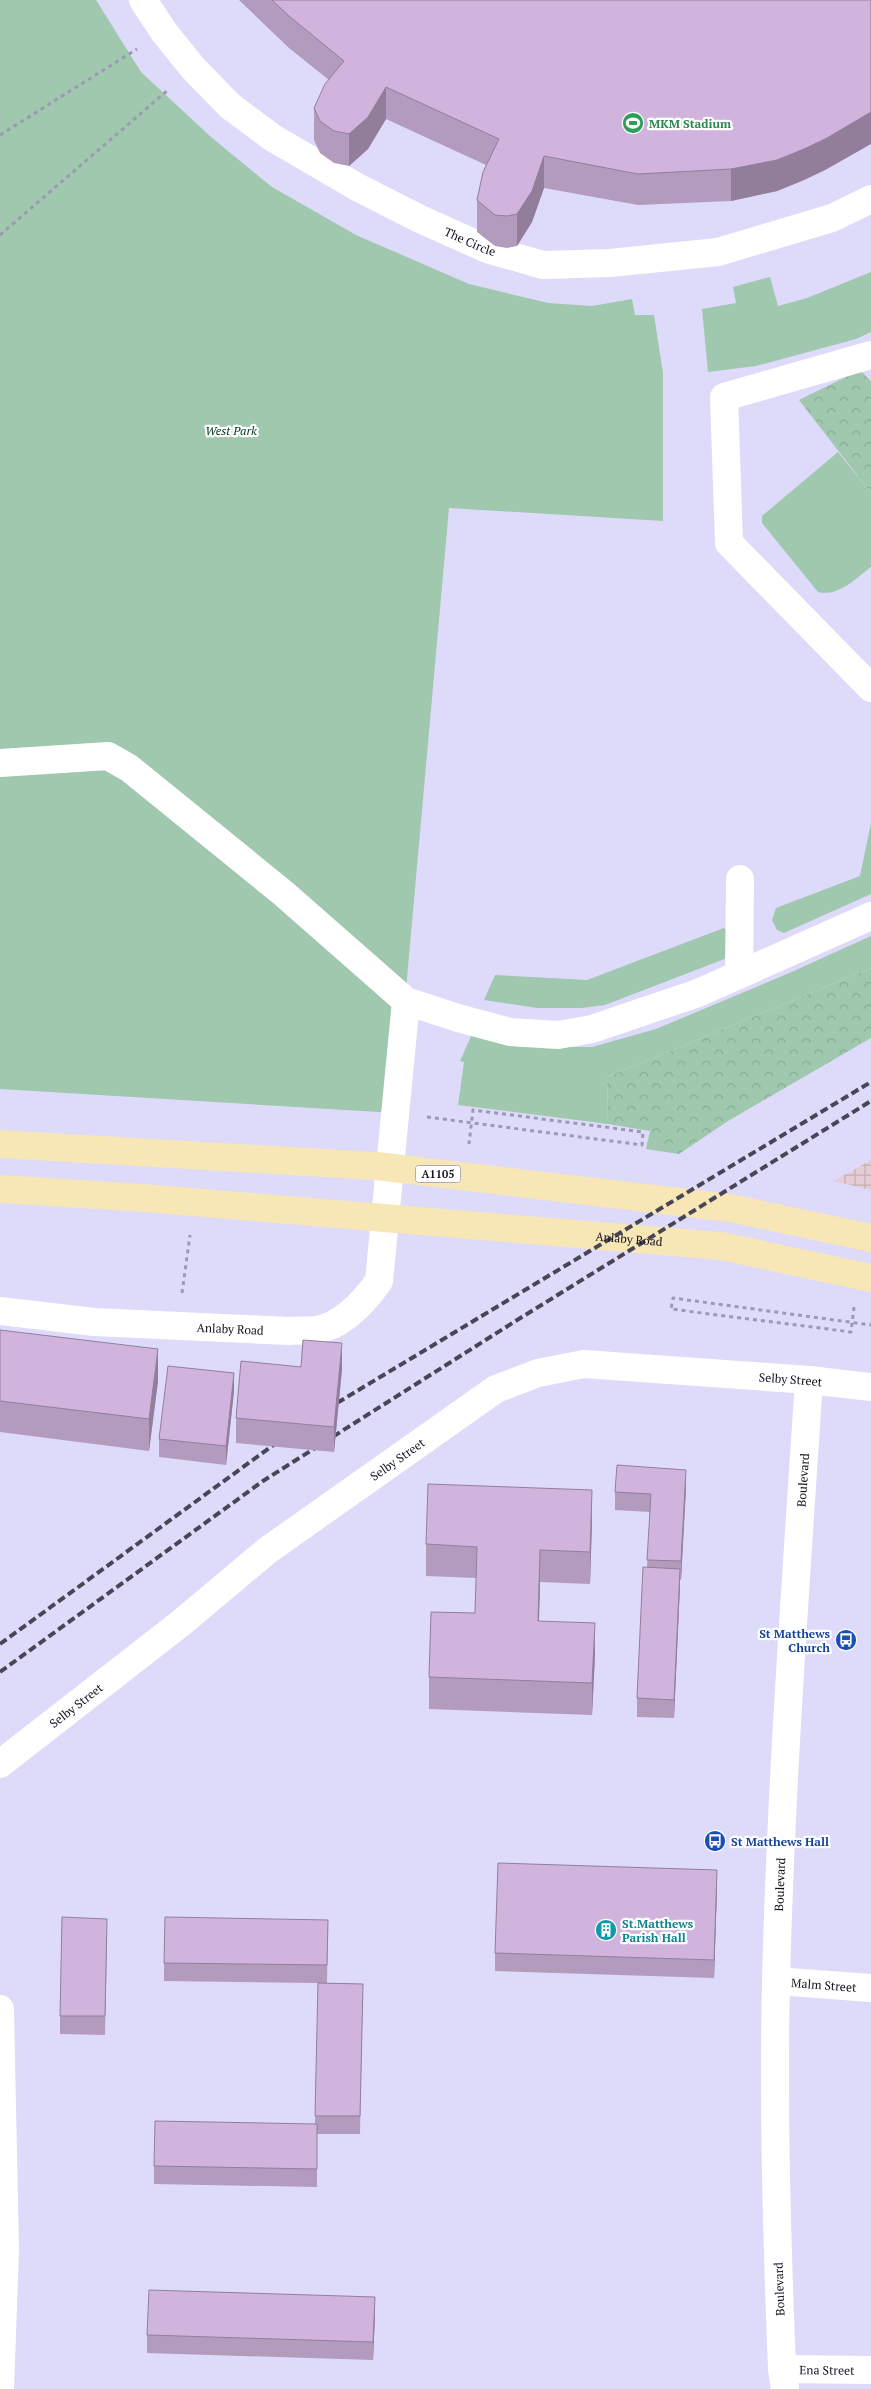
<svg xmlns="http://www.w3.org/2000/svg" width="871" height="2389" viewBox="0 0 871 2389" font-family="'PT Serif',serif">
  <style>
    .industrial { fill: url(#industrial-grid) }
    .green { fill: #a0c8ae }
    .forest { fill: url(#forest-crowns) }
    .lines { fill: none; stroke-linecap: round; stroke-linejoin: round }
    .path { stroke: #9c99b2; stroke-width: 3; stroke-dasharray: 4 4; stroke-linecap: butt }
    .minor { stroke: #fff; stroke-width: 28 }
    .major { stroke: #f7e6b6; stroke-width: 28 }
    .rail { stroke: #484656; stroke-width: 4; stroke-dasharray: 8 4; stroke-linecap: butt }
    .wall { fill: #b39bbe }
    .shaded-wall { fill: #927e9b }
    .building { fill: #d0b4dd; stroke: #927e9b }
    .labels { text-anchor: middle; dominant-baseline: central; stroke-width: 4.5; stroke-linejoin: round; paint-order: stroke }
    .shield { fill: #fff; stroke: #5a5860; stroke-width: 1 }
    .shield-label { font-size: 11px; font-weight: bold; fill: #13111c }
    .leisure-label { font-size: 12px; font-weight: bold; fill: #27864d; stroke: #fff; text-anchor: start }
    .street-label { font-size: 12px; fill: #13111c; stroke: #fff }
    .park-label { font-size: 12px; font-style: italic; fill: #044024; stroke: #fff }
    .transit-label { font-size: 12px; font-weight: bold; fill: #164399; stroke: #fff; text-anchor: end }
    .culture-label { font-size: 12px; font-weight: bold; fill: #0d838f; stroke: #fff; text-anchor: start }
  </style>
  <defs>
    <pattern id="industrial-grid" width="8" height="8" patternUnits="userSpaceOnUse" patternTransform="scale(1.25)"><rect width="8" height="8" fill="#e6cdd5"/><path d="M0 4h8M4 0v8" fill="none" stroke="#c4afb6"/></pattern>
    <pattern id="forest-crowns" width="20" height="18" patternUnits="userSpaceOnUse" patternTransform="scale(1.25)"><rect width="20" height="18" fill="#a0c8ae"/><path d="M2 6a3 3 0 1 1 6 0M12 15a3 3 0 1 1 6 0" fill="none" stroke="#89ab95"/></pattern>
  </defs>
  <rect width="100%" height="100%" fill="#dedafa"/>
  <path class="industrial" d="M871,1160V1190L834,1181Z"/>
  <path class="green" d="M0,0H96L141,72L211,137L272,187L356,235L469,284L548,303L592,306L632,299L635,315H654L663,373V521L449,508L395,1113L0,1089Z
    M871,272V332L856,339L756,366L708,372L702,309L736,303L733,287L770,277L778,306L807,298Z
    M838,452L871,493V567C855,579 838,597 818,592L762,523V516Z
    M871,823V894L784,933L777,930L772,920L776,908L860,876Z
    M724,928L733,936L727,958L605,1005L582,1008H537L484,1000L495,975L587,980Z
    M871,936V968L607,1077L608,1124L458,1105L464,1062L460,1061L472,1034L523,1047H592L656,1029L787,974Z"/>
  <path class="forest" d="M860,370L871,381V493L799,400Z
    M871,968V1038L728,1121L679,1154L646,1149L650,1131L608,1124L607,1077Z"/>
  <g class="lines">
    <path class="path" d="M0,135L137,49
      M0,235L168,90
      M427,1117L642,1145L643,1132L473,1110L469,1144
      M182,1293L190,1235
      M854,1307L851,1332L671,1309L673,1298L871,1325"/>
    <g class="minor">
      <path id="s1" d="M143,0L164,32L193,68L230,106L273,138L357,187L420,219L487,249L543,265L610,263L718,252L832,218L871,199"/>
      <path d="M871,355L724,397L729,543L871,688"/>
      <path d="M0,763L108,756L129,768L283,893L406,1001L458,1018L510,1032L558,1035L592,1029L698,993L871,916"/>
      <path d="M739,975L740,879"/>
      <path id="s2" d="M0,1311L94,1322L289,1331C298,1330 307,1331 316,1330C343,1326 364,1302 379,1281L406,1001"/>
      <path id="s3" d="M0,1764L181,1623L268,1550L496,1389L538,1373L584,1364L809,1380L871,1387"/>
      <path id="s4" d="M776,1981L871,1988"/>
      <path d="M0,2009L5,2250L0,2389"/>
      <path id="s5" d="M782,2369L871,2370"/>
      <path id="s6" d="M785,2389L782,2369C777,2240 773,2111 776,1981C781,1781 796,1580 809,1380"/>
    </g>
    <g class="major">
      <path d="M0,1144L376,1166L730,1208L871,1238"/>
      <path id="s7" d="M0,1189L144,1198L721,1246L871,1278"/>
    </g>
    <path class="rail" d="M327,1409L871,1082
      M0,1644L283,1438
      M0,1672L263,1481L514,1322L871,1101"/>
  </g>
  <path class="wall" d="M239,0H871L827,169L804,180L777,191L731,201L638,205L544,188L532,222L517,246L507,248L495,246L477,232V200L486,165L386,119L368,149L349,166L334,163L320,153L314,140V108L329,80L289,48Z
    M0,1330L158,1381L149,1451L0,1432Z
    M301,1367L342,1369L334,1452L236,1443V1418Z
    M234,1391L226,1465L159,1457V1439Z
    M686,1488L681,1580H680L674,1718L637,1717V1698L647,1567L650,1512L615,1510V1492Z
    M592,1522L590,1584L540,1582L539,1621L595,1655L592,1715L429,1709V1677L475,1613L476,1578L426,1576V1544Z
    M717,1888L714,1978L495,1971V1953Z
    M328,1920L327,1983L363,1984L360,2134H317V2187L154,2184V2166L315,2124L318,1983L164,1981V1963Z
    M107,1937L105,2035L60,2034V2016Z
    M375,2315L373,2360L147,2353V2335Z"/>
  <path class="shaded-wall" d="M386,87V119L368,149L349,166V134Z
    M871,112V144L827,169L804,180L777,191L731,201V169Z
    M544,156V188L532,222L517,246V214Z
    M342,1343V1369L334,1452V1427Z
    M158,1349V1381L149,1451V1419Z
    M234,1373V1391L226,1465V1446Z
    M686,1470V1488L681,1580V1561Z
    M592,1490V1522L590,1584V1552Z
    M540,1550V1582L538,1653V1621Z
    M680,1569V1587L674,1718V1700Z
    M595,1623V1655L592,1715V1683Z
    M717,1870V1888L714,1978V1960Z
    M375,2297V2315L373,2360V2342Z"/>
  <path class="building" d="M272,0H871V112L827,138L804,149L777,160L731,169L638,174L544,156L532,191L517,214L507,216L495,215L477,200L483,172L499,139L386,87L368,117L349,134L334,131L320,121L314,108L325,84L344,61L289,16Z
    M0,1330L158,1349L149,1419L0,1401Z
    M303,1340L342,1343L334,1427L236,1418L241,1361L301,1367Z
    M168,1366L234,1373L226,1446L159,1439Z
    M617,1465L686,1470L681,1561L647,1560L651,1494L615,1492Z
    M428,1484L592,1490L590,1552L540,1550L538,1621L595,1623L592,1683L429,1677L431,1612L475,1613L477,1547L426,1544Z
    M643,1567L680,1569L674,1700L637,1698Z
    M498,1863L717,1870L714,1960L495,1953Z
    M62,1917L107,1919L105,2016H60Z
    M165,1917L328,1920L327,1965L164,1963Z
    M318,1983L363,1984L360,2116H315Z
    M155,2121L317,2124V2169L154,2166Z
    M149,2290L375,2297L373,2342L147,2335Z"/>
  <defs>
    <g id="stadium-disc" transform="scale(1.125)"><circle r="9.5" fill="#2e9e5b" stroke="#fff"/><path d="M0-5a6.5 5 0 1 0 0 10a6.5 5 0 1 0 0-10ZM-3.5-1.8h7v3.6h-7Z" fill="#fff"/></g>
    <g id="bus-disc" transform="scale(1.125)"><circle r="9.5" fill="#1a4fb4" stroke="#fff"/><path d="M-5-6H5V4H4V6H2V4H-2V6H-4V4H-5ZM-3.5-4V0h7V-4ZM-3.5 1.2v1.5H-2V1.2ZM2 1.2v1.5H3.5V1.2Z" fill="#fff"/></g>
    <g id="building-disc" transform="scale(1.125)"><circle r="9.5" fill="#0f9aa8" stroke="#fff"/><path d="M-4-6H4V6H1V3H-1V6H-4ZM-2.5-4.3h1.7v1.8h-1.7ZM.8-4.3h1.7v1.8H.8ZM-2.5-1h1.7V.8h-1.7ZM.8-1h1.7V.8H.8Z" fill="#fff"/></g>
  </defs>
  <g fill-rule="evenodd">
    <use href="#stadium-disc" x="633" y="123"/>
    <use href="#bus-disc" x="846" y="1640"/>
    <use href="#bus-disc" x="715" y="1841"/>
    <use href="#building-disc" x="606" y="1930"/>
  </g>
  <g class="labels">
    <rect class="shield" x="415.5" y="1165.5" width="45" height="17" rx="4"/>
    <g class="shield-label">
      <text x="438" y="1174">A1105</text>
    </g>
    <g class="leisure-label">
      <text x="649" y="123">MKM Stadium</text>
    </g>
    <g class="street-label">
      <text stroke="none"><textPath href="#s1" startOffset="414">The Circle</textPath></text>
      <text stroke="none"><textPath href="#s7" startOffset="631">Anlaby Road</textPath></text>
      <text stroke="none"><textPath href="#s2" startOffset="231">Anlaby Road</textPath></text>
      <text stroke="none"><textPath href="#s3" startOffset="921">Selby Street</textPath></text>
      <text stroke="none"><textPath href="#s3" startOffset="501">Selby Street</textPath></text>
      <text stroke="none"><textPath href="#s6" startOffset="910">Boulevard</textPath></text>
      <text stroke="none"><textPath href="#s3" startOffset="96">Selby Street</textPath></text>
      <text stroke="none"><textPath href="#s6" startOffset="505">Boulevard</textPath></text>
      <text stroke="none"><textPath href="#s4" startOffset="48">Malm Street</textPath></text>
      <text transform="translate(779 2289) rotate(-92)">Boulevard</text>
      <text stroke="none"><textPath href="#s5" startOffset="45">Ena Street</textPath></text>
    </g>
    <g class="park-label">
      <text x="231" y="430">West Park</text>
    </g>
    <g class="transit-label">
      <text x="830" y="1633">St Matthews<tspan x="830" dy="14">Church</tspan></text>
      <text x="731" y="1841" text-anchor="start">St Matthews Hall</text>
    </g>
    <g class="culture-label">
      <text x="622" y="1923">St.Matthews<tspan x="622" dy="14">Parish Hall</tspan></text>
    </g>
  </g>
</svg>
